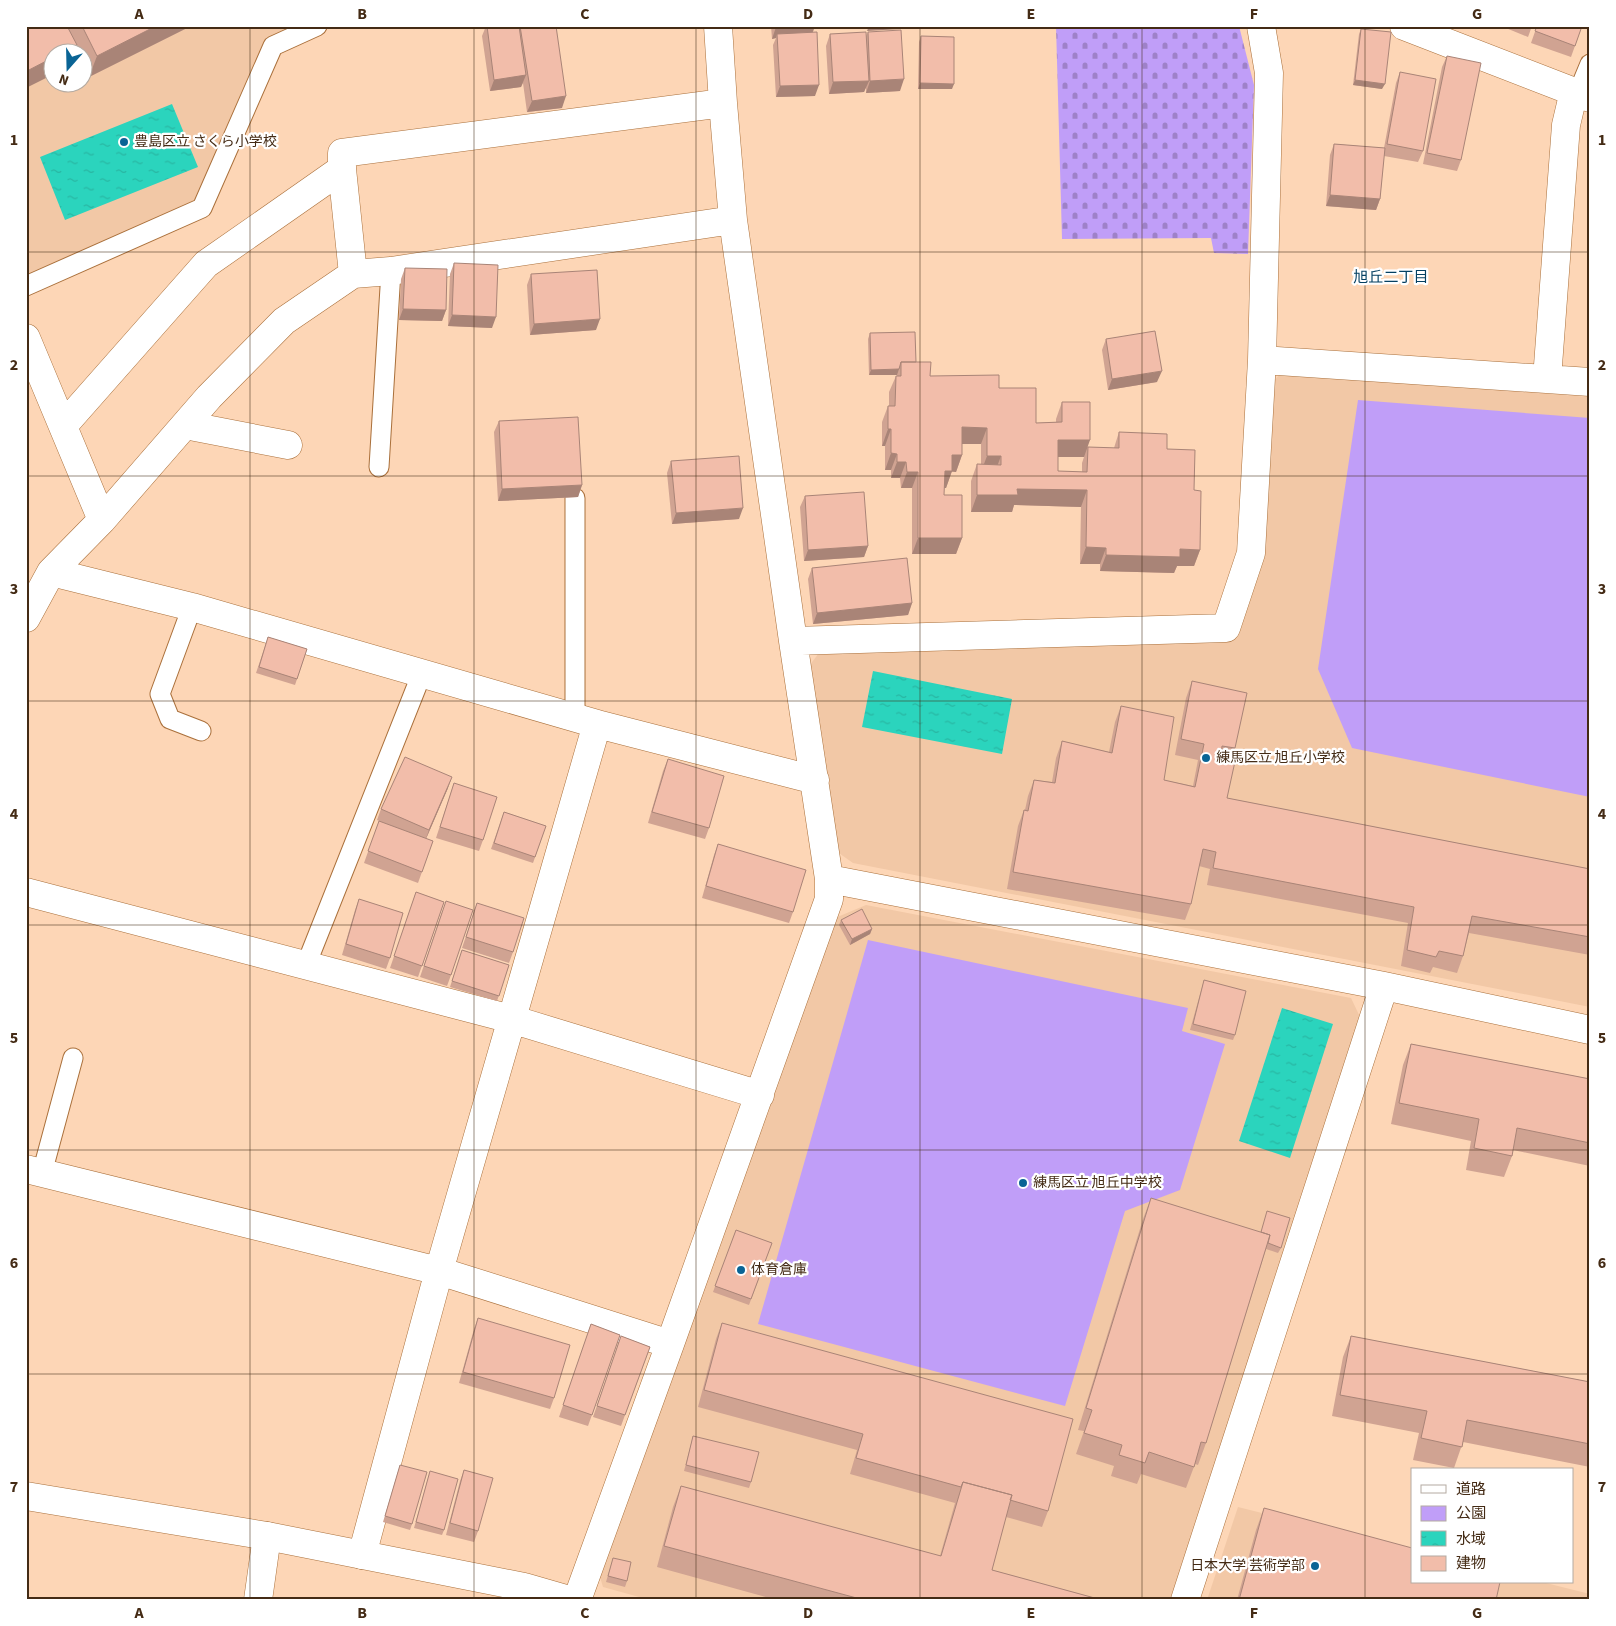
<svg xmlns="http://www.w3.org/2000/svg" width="1616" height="1626" viewBox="0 0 1616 1626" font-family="'Source Sans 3','Noto Sans JP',sans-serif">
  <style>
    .built { fill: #f2c8a6; fill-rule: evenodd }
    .cemetery { fill: url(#cemetery-stones) }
    .park { fill: #c09ef8 }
    .water { fill: url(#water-ripples) }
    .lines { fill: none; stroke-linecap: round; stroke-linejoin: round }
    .service-casing { stroke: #aa703b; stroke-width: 21 }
    .minor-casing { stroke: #aa703b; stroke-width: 29 }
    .tertiary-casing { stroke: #aa703b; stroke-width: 29 }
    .service { stroke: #fff; stroke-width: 19 }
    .minor { stroke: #fff; stroke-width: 28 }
    .tertiary { stroke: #fff; stroke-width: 28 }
    .wall { fill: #d0a392; fill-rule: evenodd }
    .shaded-wall { fill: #a98477 }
    .building { fill: #f2bdaa; stroke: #a98477 }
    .grid { fill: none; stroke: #442b15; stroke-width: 1; stroke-opacity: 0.55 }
    .poi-dot { fill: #0a6495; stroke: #fff; stroke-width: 2 }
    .labels { text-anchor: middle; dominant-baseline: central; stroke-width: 4.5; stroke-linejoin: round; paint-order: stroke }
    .poi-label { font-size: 14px; fill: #442b15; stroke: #fff; text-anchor: start }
    .neighbourhood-label { font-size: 15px; fill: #044062; stroke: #fff }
    .neatline { fill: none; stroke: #442b15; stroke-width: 2 }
    .grid-label { font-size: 16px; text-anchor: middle; font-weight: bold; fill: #442b15 }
  </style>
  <defs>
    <pattern id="cemetery-stones" width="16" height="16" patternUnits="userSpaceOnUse" patternTransform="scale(1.25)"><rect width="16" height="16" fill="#c09ef8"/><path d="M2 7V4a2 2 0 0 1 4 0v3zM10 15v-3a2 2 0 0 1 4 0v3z" fill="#9e81c8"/></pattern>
    <pattern id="water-ripples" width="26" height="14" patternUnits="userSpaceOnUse" patternTransform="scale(1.25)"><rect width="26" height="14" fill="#2bd4bd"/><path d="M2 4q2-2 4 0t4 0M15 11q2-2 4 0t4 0" fill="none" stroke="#28b6a2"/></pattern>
  </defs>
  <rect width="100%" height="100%" fill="#fdd6b6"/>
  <path class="built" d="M26,26H304L264,43L197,202L26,275ZM52,52H82V82H52Z
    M1281,373L1590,397V1007L853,863L836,851L809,666L819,653L1233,639L1273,382Z
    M866,905L1351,998L1361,1019L1170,1600H650L603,1587L599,1574L835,918Z
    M1238,1507L1412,1550V1582H1542L1590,1594V1600H1207Z"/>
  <path class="cemetery" d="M1056,26H1239L1254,85L1248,254L1214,253L1211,238L1062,239Z"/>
  <path class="park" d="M1358,400L1590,418V797L1352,748L1318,669Z
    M868,940L1188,1008L1182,1031L1225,1044L1180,1190L1125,1211L1065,1406L758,1324Z"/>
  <path class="water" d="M172,104L198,167L65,220L40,157Z
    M873,671L1012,699L1002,754L862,727Z
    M1282,1008L1333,1024L1290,1158L1239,1141Z"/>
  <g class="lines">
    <g class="service-casing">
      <path id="service" d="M1578,93L1590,64
        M26,286L202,208L273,46L317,26
        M379,467L391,271
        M575,498V718
        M192,607L160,694L170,719L201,731
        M306,965L422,673
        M42,1173L73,1058"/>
    </g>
    <g class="minor-casing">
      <path id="minor" d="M1404,26L1590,98
        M353,274L342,169V153L723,103
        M26,338L102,520
        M1262,360L1590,382
        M1547,379L1566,125L1574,91
        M185,425L288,445
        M63,426L206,264L342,169
        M51,572L192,607L597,724L815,780
        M26,618L51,572L102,520L209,397L284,321L353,274L391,271L733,220
        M793,641L1226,628L1251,553L1262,360L1269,73L1261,26
        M829,879L1384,986L1590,1030
        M26,892L511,1019L760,1095
        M26,1169L439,1271L670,1344
        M362,1555L439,1271L597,724
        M258,1600L267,1536
        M577,1600L670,1344L829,899V879L793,641L733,220L723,103L718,26
        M1185,1600L1384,986"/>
    </g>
    <g class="tertiary-casing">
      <path id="tertiary" d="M26,1496L267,1536L524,1587L569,1600"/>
    </g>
    <use href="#service" class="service"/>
    <use href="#minor" class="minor"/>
    <use href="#tertiary" class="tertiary"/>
  </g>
  <path class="wall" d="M26,26H191L89,77L82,65V52H76L75,50L74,52L26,88Z
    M486,26H556L562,108L527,112L523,83L521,87L490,91L482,36Z
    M771,26H815L813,32L815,96L776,97L773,45L776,38L772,39Z
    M1501,26H1532L1528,37Z
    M1537,26H1582L1571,57L1531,43Z
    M1361,29L1382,89L1353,85L1359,34Z
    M868,32L900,91L866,93V87L864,92L829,94L826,46L830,34L866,36Z
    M921,36L952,89H918L919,42Z
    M1447,56L1461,160L1457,171L1423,164L1442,67Z
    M1400,72L1423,151L1418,162L1384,156L1380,199L1376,210L1326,206L1330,155L1334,144L1384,148L1396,83Z
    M454,263L492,328L448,326L450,274Z
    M405,268L446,310L442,321L399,320L401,279Z
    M531,274L596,330L530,335L527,285Z
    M870,333L916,362L930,376L999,388L1036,423L1056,422V419L1062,402L1088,447L1114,448L1119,432L1167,449L1194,490L1200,550L1194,566H1177L1174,573L1100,571V564H1080L1081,507L1014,505L1012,512H971V481L977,464H981V444H962V455L956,472L952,471L946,488H944V495L962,538L956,554H912V488H901L900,478H891V470H885V446H882V422L888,406H889V392L896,376H897V375H869L868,339ZM1058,457H1084L1082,463V472L1058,471Z
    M1106,339L1157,382L1108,390L1102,350Z
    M499,421L582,485L578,497L498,501L494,432Z
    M671,461L739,519L672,524L667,473Z
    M805,496L868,546L864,557L804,561L800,507Z
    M812,568L912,603L908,615L813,624L808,579Z
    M268,637L307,649L295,685L256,673Z
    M1192,681L1235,748L1232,757L1227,798L1590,869V955L1469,933L1463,956L1457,973L1433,967L1430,973L1401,966L1408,923L1207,885L1210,869L1199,866L1191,904L1185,920L1007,889L1018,826L1024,810H1025L1028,796L1034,780L1052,782L1056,758L1062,741L1109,752L1115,722L1121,706L1164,780L1193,786L1198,760L1175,755L1186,698Z
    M668,759L709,828L705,839L648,823L663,771Z
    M454,783L483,840L479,851L436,838Z
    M448,788L426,839L433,841L418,883L364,863L379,821L377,820L381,809Z
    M504,812L546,826L533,863L491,849Z
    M718,844L793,912L789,923L702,898L714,855Z
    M416,892L444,902L418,977L390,968Z
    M359,899L390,958L386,969L342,955L355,910Z
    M477,903L513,952L509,963L462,948Z
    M442,912L451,975L447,986L420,977Z
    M841,920L872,929L870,934L850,945L839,925Z
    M462,950L509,965L497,1001L450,987Z
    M1204,980L1235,1035L1233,1040L1190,1030Z
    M1411,1044L1590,1079V1166L1513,1150L1512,1156L1504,1177L1466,1170L1471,1141L1391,1124L1403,1065Z
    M1151,1198L1281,1248L1278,1253L1266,1249L1206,1443L1198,1465L1195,1464L1186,1488L1141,1474L1137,1484L1111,1476L1114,1466L1076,1454L1084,1431L1078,1430L1143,1219Z
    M736,1230L772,1243L749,1305L713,1292Z
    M478,1318L554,1398L550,1409L459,1383L474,1329Z
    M722,1323L1048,1511L1042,1527L1006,1517L992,1570L1102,1600H777L657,1567L673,1507L681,1486L940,1556L955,1503L850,1474L857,1450L698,1407L716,1339Z
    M591,1324L620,1335L588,1426L559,1417Z
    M621,1336L650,1347L621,1426L593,1417Z
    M1351,1336L1590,1382V1467L1463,1442L1454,1468L1413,1460L1419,1433L1332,1416L1343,1357Z
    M693,1436L751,1482L749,1488L684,1471Z
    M400,1465L412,1524L410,1530L383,1522Z
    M464,1470L478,1531L474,1542L446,1535L460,1481Z
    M430,1471L444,1530L442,1535L414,1528Z
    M1264,1508L1496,1600H1237L1256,1530Z
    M613,1558L627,1581L625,1587L606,1582Z"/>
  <path class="shaded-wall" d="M156,26H191L89,77L97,56Z
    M791,26H815L811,36L777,34L776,38L772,39L776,27Z
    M869,26H901L900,29L867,31Z
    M77,45L74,52H63Z
    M52,58V75L26,88L27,71Z
    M526,75L521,87L490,91L494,80Z
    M904,79L900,91L866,93L870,81Z
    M1355,80L1385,84L1382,89L1353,85Z
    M869,81L864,92L829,94L833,82Z
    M920,83L954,84L952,89H918Z
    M819,85L815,96L776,97L780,86Z
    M566,96L562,108L527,112L532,101Z
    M1330,195L1380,199L1376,210L1326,206Z
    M403,309L446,310L442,321L399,320Z
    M452,315L496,317L492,328L448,326Z
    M600,319L596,330L530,335L534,324Z
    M899,369L897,375H869L871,370Z
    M1162,371L1157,382L1108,390L1112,379Z
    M962,427L987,428L981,444H956Z
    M888,429H891L885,446H882Z
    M1058,440H1090L1084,457H1052Z
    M891,453L897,454L891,470H885Z
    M952,455H962L956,472L946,471Z
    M987,456H1001L995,472H981Z
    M897,462H906L900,478H891Z
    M945,471H952L946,488H938Z
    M907,472H918L912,488H901Z
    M582,485L578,497L498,501L502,489Z
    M1017,489L1087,490L1081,507L1014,505L1012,512H971L977,495Z
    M743,508L739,519L672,524L676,513Z
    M918,538H962L956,554H912Z
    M868,546L864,557L804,561L808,550Z
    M1086,547L1106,548L1100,564H1080Z
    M1180,549L1200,550L1194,566H1177L1174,573L1100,571L1106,555Z
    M912,603L908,615L813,624L817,613Z
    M452,777L448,788L425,841L429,830Z
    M872,929L870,934L850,945L852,939Z"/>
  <path class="building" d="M26,26H67L77,45L63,52H52V58L27,71Z
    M82,26H156L97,56Z
    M487,26H519L526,75L494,80Z
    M520,26H556L566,96L532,101Z
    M776,26H791L776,27Z
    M1537,26H1582L1575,46L1535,31Z
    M1361,29L1391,32L1385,84L1355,80Z
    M901,30L904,79L870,81L868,32Z
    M817,32L819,85L780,86L777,34Z
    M866,32L869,81L833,82L830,34Z
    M921,36L954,37V84L920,83Z
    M1447,56L1481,63L1461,160L1427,153Z
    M1400,72L1436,79L1423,151L1387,144Z
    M1334,144L1385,148L1380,199L1330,195Z
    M454,263L498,265L496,317L452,315Z
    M405,268L447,269L446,310L403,309Z
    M597,270L600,319L534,324L531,274Z
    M1155,331L1162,371L1112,379L1106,339Z
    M915,332L916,362H901L899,369L871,370L870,333Z
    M901,362H931L930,376L999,375V388H1036V423L1062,422V402H1090V440H1058V471L1087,472L1088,447L1119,448V432L1167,434V449L1195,450L1194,490L1201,491L1200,550L1180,549V557L1106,555V548L1086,547L1087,490L1017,489L1018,495H977V464L1001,465V456H987V428L962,427V455H952V471H945L944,495H962V538H918V472H907L906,462H897V454L891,453V429H888V406H895L896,376H901Z
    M578,417L582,485L502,489L499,421Z
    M739,456L743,508L676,513L671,461Z
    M864,492L868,546L808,550L805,496Z
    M907,558L912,603L817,613L812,568Z
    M268,637L307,649L297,679L259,667Z
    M1192,681L1247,693L1235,748L1222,746L1221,755L1236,757L1227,798L1590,869V937L1472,916L1463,956L1439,951L1436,957L1407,950L1414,907L1213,868L1216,852L1203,849L1191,904L1013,872L1024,810L1028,811L1034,780L1055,783L1062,741L1112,753L1121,706L1174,717L1164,780L1195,787L1204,744L1181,739Z
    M405,757L452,777L429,830L381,809Z
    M668,759L724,776L709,828L652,812Z
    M454,783L497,797L483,840L440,827Z
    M504,812L546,826L535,857L494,843Z
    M379,821L433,841L422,872L368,851Z
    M718,844L806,870L793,912L706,886Z
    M416,892L444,902L422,966L394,956Z
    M359,899L403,913L390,958L346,944Z
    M446,901L473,910L451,975L424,966Z
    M477,903L524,918L513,952L466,937Z
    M862,909L872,929L852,939L841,920Z
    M462,950L509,965L499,996L452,981Z
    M1204,980L1246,991L1235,1035L1193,1024Z
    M1411,1044L1590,1079V1143L1517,1128L1512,1156L1474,1148L1479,1119L1399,1103Z
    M1151,1198L1270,1235L1206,1443L1201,1442L1194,1467L1149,1452L1145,1463L1119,1455L1122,1445L1084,1433L1092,1410L1086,1408Z
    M1267,1211L1290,1218L1281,1248L1268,1243L1270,1235L1261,1232Z
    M736,1230L772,1243L751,1299L715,1286Z
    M478,1318L570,1345L554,1398L463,1372Z
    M722,1323L1073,1419L1048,1511L1010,1500L1012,1495L963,1482L961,1487L856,1458L863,1434L704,1390Z
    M591,1324L620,1335L592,1415L563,1405Z
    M621,1336L650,1347L625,1415L597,1406Z
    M1351,1336L1590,1382V1444L1467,1420L1462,1447L1421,1438L1427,1411L1340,1395Z
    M693,1436L759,1452L751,1482L686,1465Z
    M400,1465L427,1472L412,1524L385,1516Z
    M464,1470L493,1478L478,1531L450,1523Z
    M430,1471L458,1479L444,1530L416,1522Z
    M963,1482L1012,1495L992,1570L1102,1600H864L664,1546L681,1486L941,1556Z
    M1264,1508L1412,1548V1582H1500L1496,1600H1239Z
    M613,1558L631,1562L627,1581L608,1576Z"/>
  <path class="grid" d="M250,26V1600M474,26V1600M696,26V1600M920,26V1600M1142,26V1600M1365,26V1600M26,252H1590M26,476H1590M26,701H1590M26,925H1590M26,1150H1590M26,1374H1590"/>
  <g class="poi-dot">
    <circle cx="124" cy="142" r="5"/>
    <circle cx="1206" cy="758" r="5"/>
    <circle cx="1023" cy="1183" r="5"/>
    <circle cx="741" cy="1270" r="5"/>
    <circle cx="1315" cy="1566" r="5"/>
  </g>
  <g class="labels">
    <g class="poi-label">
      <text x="134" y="142">豊島区立 さくら小学校</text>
      <text x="1216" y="758">練馬区立 旭丘小学校</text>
      <text x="1033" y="1183">練馬区立 旭丘中学校</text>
      <text x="751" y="1270">体育倉庫</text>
      <text x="1305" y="1566" text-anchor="end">日本大学 芸術学部</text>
    </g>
    <g class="neighbourhood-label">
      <text x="1391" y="277">旭丘二丁目</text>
    </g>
  </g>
  <rect width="1616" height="1626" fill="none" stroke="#ffffff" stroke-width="55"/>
  <rect x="1411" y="1468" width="162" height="115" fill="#ffffff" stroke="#b4aaa1"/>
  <rect x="1421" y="1485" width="25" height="8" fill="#ffffff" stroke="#b4aaa1"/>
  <text x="1456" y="1494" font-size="15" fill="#442b15">道路</text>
  <rect x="1421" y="1506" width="25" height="15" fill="#c09ef8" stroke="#b4aaa1"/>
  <text x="1456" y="1518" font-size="15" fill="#442b15">公園</text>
  <rect x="1421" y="1531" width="25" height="15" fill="url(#water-ripples)" stroke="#b4aaa1"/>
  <text x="1456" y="1544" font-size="15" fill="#442b15">水域</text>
  <rect x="1421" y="1556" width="25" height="15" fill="#f2bdaa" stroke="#b4aaa1"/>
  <text x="1456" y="1568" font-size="15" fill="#442b15">建物</text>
  <g transform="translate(68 68) rotate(200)"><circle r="24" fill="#ffffff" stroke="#b4aaa1"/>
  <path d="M0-4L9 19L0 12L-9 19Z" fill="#0a6495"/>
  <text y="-8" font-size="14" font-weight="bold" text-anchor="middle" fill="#442b15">N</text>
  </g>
  <rect x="28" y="28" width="1560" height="1570" class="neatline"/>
  <g class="grid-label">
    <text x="139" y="19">A</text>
    <text x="362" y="19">B</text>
    <text x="585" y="19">C</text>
    <text x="808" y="19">D</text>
    <text x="1031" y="19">E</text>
    <text x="1254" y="19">F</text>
    <text x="1477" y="19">G</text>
    <text x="14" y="145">1</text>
    <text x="1602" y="145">1</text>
    <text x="14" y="370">2</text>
    <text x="1602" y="370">2</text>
    <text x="14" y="594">3</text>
    <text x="1602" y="594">3</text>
    <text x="14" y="819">4</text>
    <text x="1602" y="819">4</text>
    <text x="14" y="1043">5</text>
    <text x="1602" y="1043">5</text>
    <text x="14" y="1268">6</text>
    <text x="1602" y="1268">6</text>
    <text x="14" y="1492">7</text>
    <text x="1602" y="1492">7</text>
    <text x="139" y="1618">A</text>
    <text x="362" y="1618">B</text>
    <text x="585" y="1618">C</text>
    <text x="808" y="1618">D</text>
    <text x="1031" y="1618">E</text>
    <text x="1254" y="1618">F</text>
    <text x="1477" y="1618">G</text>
  </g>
</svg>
